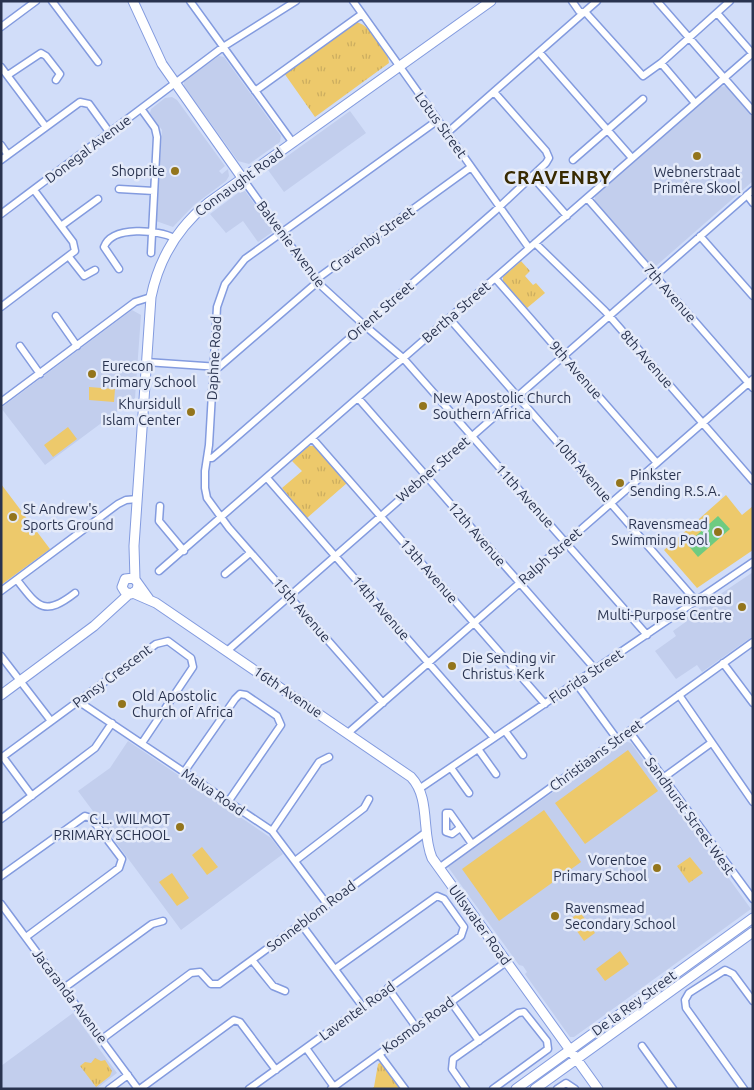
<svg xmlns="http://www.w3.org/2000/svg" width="754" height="1090" viewBox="0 0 754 1090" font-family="Ubuntu,sans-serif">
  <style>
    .built { fill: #c2ceed }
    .grass { fill: url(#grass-tufts) }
    .pitch { fill: #edc96b }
    .water { fill: #6ecb81 }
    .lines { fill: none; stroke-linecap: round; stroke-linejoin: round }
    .street-casing { stroke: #839bdf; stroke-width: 9 }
    .secondary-casing { stroke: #839bdf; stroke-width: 11 }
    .street { stroke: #fff; stroke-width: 6 }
    .secondary { stroke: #fff; stroke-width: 9 }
    .poi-dot { fill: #93751c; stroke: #e4eaf9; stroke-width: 2 }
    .labels { text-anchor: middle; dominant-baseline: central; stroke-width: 5; stroke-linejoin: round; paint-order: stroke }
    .street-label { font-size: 14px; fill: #29334f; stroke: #e4eaf9 }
    .poi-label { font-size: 14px; fill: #29334f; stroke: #e4eaf9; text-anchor: start }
    .district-label { font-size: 19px; font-weight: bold; letter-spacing: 1px; fill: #382a00; stroke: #e4eaf9 }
  </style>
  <defs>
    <pattern id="grass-tufts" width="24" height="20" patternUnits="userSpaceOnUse" patternTransform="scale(1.25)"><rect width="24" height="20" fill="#edc96b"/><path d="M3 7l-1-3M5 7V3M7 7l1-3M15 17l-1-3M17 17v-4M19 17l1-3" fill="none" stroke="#cbad5f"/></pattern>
  </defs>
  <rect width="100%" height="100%" fill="#d1ddf9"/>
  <path class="built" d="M219,56L224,57L281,136L280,142L249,164L238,161L184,86V81Z
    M726,86L753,117V181L656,266H652L595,201V196L720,87Z
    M172,97L177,100L225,166L219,171L222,174L228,169L229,176L226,181L194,205L173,227L156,221L162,130L150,113L151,109L165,98Z
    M350,111L366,133L284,192L268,170Z
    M245,191L274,231L258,242L243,221L226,233L210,214L238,193Z
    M132,310L141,315L135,398L45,465L1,408Z
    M753,572V636L702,672L697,665L676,679L655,651L676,636L673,631L687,621L685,618Z
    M128,741L271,838L283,854L181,930L78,791L110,768Z
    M625,741L631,743L751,909L574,1037H570L525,974L527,972L523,966L519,965L448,867Z
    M73,1013L117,1073L96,1089H1V1066Z"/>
  <path class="grass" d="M355,22C370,24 379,44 388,57L389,63L315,117L284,73Z
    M521,261L530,271L525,276L533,285L536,283L545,293L527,308L503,281V277Z
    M309,446H314L347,483L307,518L282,488L302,471L292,461Z
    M690,857L703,873L689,883L677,866Z
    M95,1058L101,1061L105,1060L112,1071L110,1076L96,1087L80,1066L85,1062L91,1063Z
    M381,1062L401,1089H371L374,1087L378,1064Z"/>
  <path class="pitch" d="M89,387L115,389L114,402L89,400Z
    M68,427L77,439L53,457L44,445Z
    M1,484L50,549L1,585Z
    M726,495L742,515L753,506V550L697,588L664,550Z
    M628,750L658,791L585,844L555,803Z
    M544,810L581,862L499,921L462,869Z
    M202,847L218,867L207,875L192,855Z
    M172,873L189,898L177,906L159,882Z
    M580,912L595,933L584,941L569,920Z
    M620,951L629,964L605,981L596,969Z"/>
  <path class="water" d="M718,516L730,529L698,557L687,544Z"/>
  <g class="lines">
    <g class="street-casing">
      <path id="street" d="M52,1L98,62
        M190,1L293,143
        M353,1L529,248
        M572,1L579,11L587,14L643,76L661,63L730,1
        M657,1L753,111
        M717,13L752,53
        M1,27L36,1
        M539,52L632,158
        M661,63L695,103
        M1,67L46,127
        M8,75L41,53L46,56L60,74L56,80
        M255,91L362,14
        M142,110L155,128L157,137L151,253
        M447,133L597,1
        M1,145L8,155
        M1,160L80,102L89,104L110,133
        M573,160L643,99
        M532,176L567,216
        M243,179L316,281L364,325L403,358L647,635
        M119,189L154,191
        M747,195L753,203
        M587,198L753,388
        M1,214L223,47L296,1
        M61,226L98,199
        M700,236L753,296
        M535,243L605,311L753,481
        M69,257L84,276L95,270
        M119,269L104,247C112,225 159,230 174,238
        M495,278L657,463
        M1,307L75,251L73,242L34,190
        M56,316L77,346
        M449,318L696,601
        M20,346L40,374
        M146,362L219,367L314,285L318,278L471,167
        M358,398L595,669
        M1,402L135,302L151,297
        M312,438L545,704
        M207,458H212L225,447L495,211L546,163L549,158L546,151L494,92
        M267,478L494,738
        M160,506L159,521L184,551
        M159,571L753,53
        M225,574L250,553
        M17,580C38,607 44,617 75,593
        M1,591L118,504L126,500L137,499
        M227,651L753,190
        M1,656L51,721
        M723,663L753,703
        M576,683L617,739
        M679,695L753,802
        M78,701L272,831L327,904
        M383,703L229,528L207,498L205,488V471L209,445L217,307L225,284L245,259L438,120
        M505,731L523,755
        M629,731L753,899
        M348,733L753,379
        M478,749L496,774
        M3,757L32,796
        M1,758L156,644L168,641L191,658L193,667L142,743
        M451,768L469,793
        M184,772L235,699L240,694L246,695L277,716L281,725L228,802
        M663,778L711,743
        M419,789L753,562
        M1,819L95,748L112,723
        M460,828L452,834L446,832V813H450L472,844
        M272,831L319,762L329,757
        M295,861L364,808L369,799
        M439,868L753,642
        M1,876L85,816L91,818L122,859L119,868L26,937
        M1,904L138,1089
        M301,924L363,1007
        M252,960L273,986L285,991
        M64,988L152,924L163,921
        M388,988L416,1027
        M451,1002L479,1041
        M102,1039L191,973L200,972L211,984H219L425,833
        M642,1046L673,1089
        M306,1048L334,1087
        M379,1054L405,1089
        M109,1089L128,1075
        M140,1089L234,1020L240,1022L276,1070
        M249,1089L461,936L464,927L444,899L437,896L335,969
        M331,1089L506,962
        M466,1089L452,1069L453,1059L518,1013L524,1012L547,1041L548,1049L493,1089
        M557,1089L566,1083L575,1089
        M744,1089L686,1008L685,1000L689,993L725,970L733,974L753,1001"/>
    </g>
    <g class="secondary-casing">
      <path id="secondary" d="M133,1L162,64L243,179
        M135,579L134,546L151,297C159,258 177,228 208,203L491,1
        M138,585L137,590L131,594L125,592L122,587L125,579L134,578L149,599
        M133,593L156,603L411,777C431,798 421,832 432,858L598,1089
        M1,695L94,626L129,594
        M516,1089L753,918
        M535,1089L753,932"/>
    </g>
    <use href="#street" class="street"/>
    <use href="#secondary" class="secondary"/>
  </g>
  <g class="poi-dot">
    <circle cx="697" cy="156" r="5"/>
    <circle cx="175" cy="171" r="5"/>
    <circle cx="92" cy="374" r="5"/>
    <circle cx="423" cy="406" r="5"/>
    <circle cx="191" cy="412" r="5"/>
    <circle cx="620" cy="483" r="5"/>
    <circle cx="13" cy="517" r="5"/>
    <circle cx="718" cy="532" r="5"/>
    <circle cx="742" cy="607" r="5"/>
    <circle cx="452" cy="666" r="5"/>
    <circle cx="122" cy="704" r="5"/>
    <circle cx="180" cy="827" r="5"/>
    <circle cx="657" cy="868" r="5"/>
    <circle cx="555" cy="916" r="5"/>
  </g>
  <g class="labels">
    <g class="street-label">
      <text transform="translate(441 125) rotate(54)">Lotus Street</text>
      <text transform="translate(88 149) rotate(-37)">Donegal Avenue</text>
      <text transform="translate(239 182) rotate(-36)">Connaught Road</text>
      <text transform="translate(372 239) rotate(-36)">Cravenby Street</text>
      <text transform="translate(291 244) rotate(53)">Balvenie Avenue</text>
      <text transform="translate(670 293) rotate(49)">7th Avenue</text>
      <text transform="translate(380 311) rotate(-41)">Orient Street</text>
      <text transform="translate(456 312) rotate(-41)">Bertha Street</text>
      <text transform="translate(214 358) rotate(-87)">Daphne Road</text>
      <text transform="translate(647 359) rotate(49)">8th Avenue</text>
      <text transform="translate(576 370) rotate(49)">9th Avenue</text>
      <text transform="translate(433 469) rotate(-41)">Webner Street</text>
      <text transform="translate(583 470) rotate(49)">10th Avenue</text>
      <text transform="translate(525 496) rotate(48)">11th Avenue</text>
      <text transform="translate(477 534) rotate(49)">12th Avenue</text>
      <text transform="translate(550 556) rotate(-41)">Ralph Street</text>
      <text transform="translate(429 571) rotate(49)">13th Avenue</text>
      <text transform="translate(381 608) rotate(49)">14th Avenue</text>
      <text transform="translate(302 610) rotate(49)">15th Avenue</text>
      <text transform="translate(112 676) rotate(-37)">Pansy Crescent</text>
      <text transform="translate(586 676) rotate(-34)">Florida Street</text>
      <text transform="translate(288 692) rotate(34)">16th Avenue</text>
      <text transform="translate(596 755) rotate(-36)">Christiaans Street</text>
      <text transform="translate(213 792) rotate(34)">Malva Road</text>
      <text transform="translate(690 816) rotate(54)">Sandhurst Street West</text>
      <text transform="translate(311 916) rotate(-37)">Sonneblom Road</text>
      <text transform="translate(480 925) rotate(54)">Ullswater Road</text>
      <text transform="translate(70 996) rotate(53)">Jacaranda Avenue</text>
      <text transform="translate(634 1003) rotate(-36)">De la Rey Street</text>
      <text transform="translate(357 1011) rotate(-36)">Laventel Road</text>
      <text transform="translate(418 1025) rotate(-36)">Kosmos Road</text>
    </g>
    <g class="poi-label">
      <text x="165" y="171" text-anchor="end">Shoprite</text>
      <text x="697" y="172" text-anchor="middle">Webnerstraat<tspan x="697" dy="16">Primêre Skool</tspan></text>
      <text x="102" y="366">Eurecon<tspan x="102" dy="16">Primary School</tspan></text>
      <text x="433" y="398">New Apostolic Church<tspan x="433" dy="16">Southern Africa</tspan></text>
      <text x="181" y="404" text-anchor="end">Khursidull<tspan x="181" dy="16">Islam Center</tspan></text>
      <text x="630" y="475">Pinkster<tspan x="630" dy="16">Sending R.S.A.</tspan></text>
      <text x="23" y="509">St Andrew's<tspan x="23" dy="16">Sports Ground</tspan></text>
      <text x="708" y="524" text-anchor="end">Ravensmead<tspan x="708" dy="16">Swimming Pool</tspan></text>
      <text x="732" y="599" text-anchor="end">Ravensmead<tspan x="732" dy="16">Multi-Purpose Centre</tspan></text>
      <text x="462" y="658">Die Sending vir<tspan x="462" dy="16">Christus Kerk</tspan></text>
      <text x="132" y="696">Old Apostolic<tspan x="132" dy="16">Church of Africa</tspan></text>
      <text x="170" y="819" text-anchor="end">C.L. WILMOT<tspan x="170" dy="16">PRIMARY SCHOOL</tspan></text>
      <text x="647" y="860" text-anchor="end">Vorentoe<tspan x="647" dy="16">Primary School</tspan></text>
      <text x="565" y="908">Ravensmead<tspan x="565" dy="16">Secondary School</tspan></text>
    </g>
    <g class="district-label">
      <text x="558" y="177">CRAVENBY</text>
    </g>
  </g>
  <rect width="754" height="1090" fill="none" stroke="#29334f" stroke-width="5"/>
</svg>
